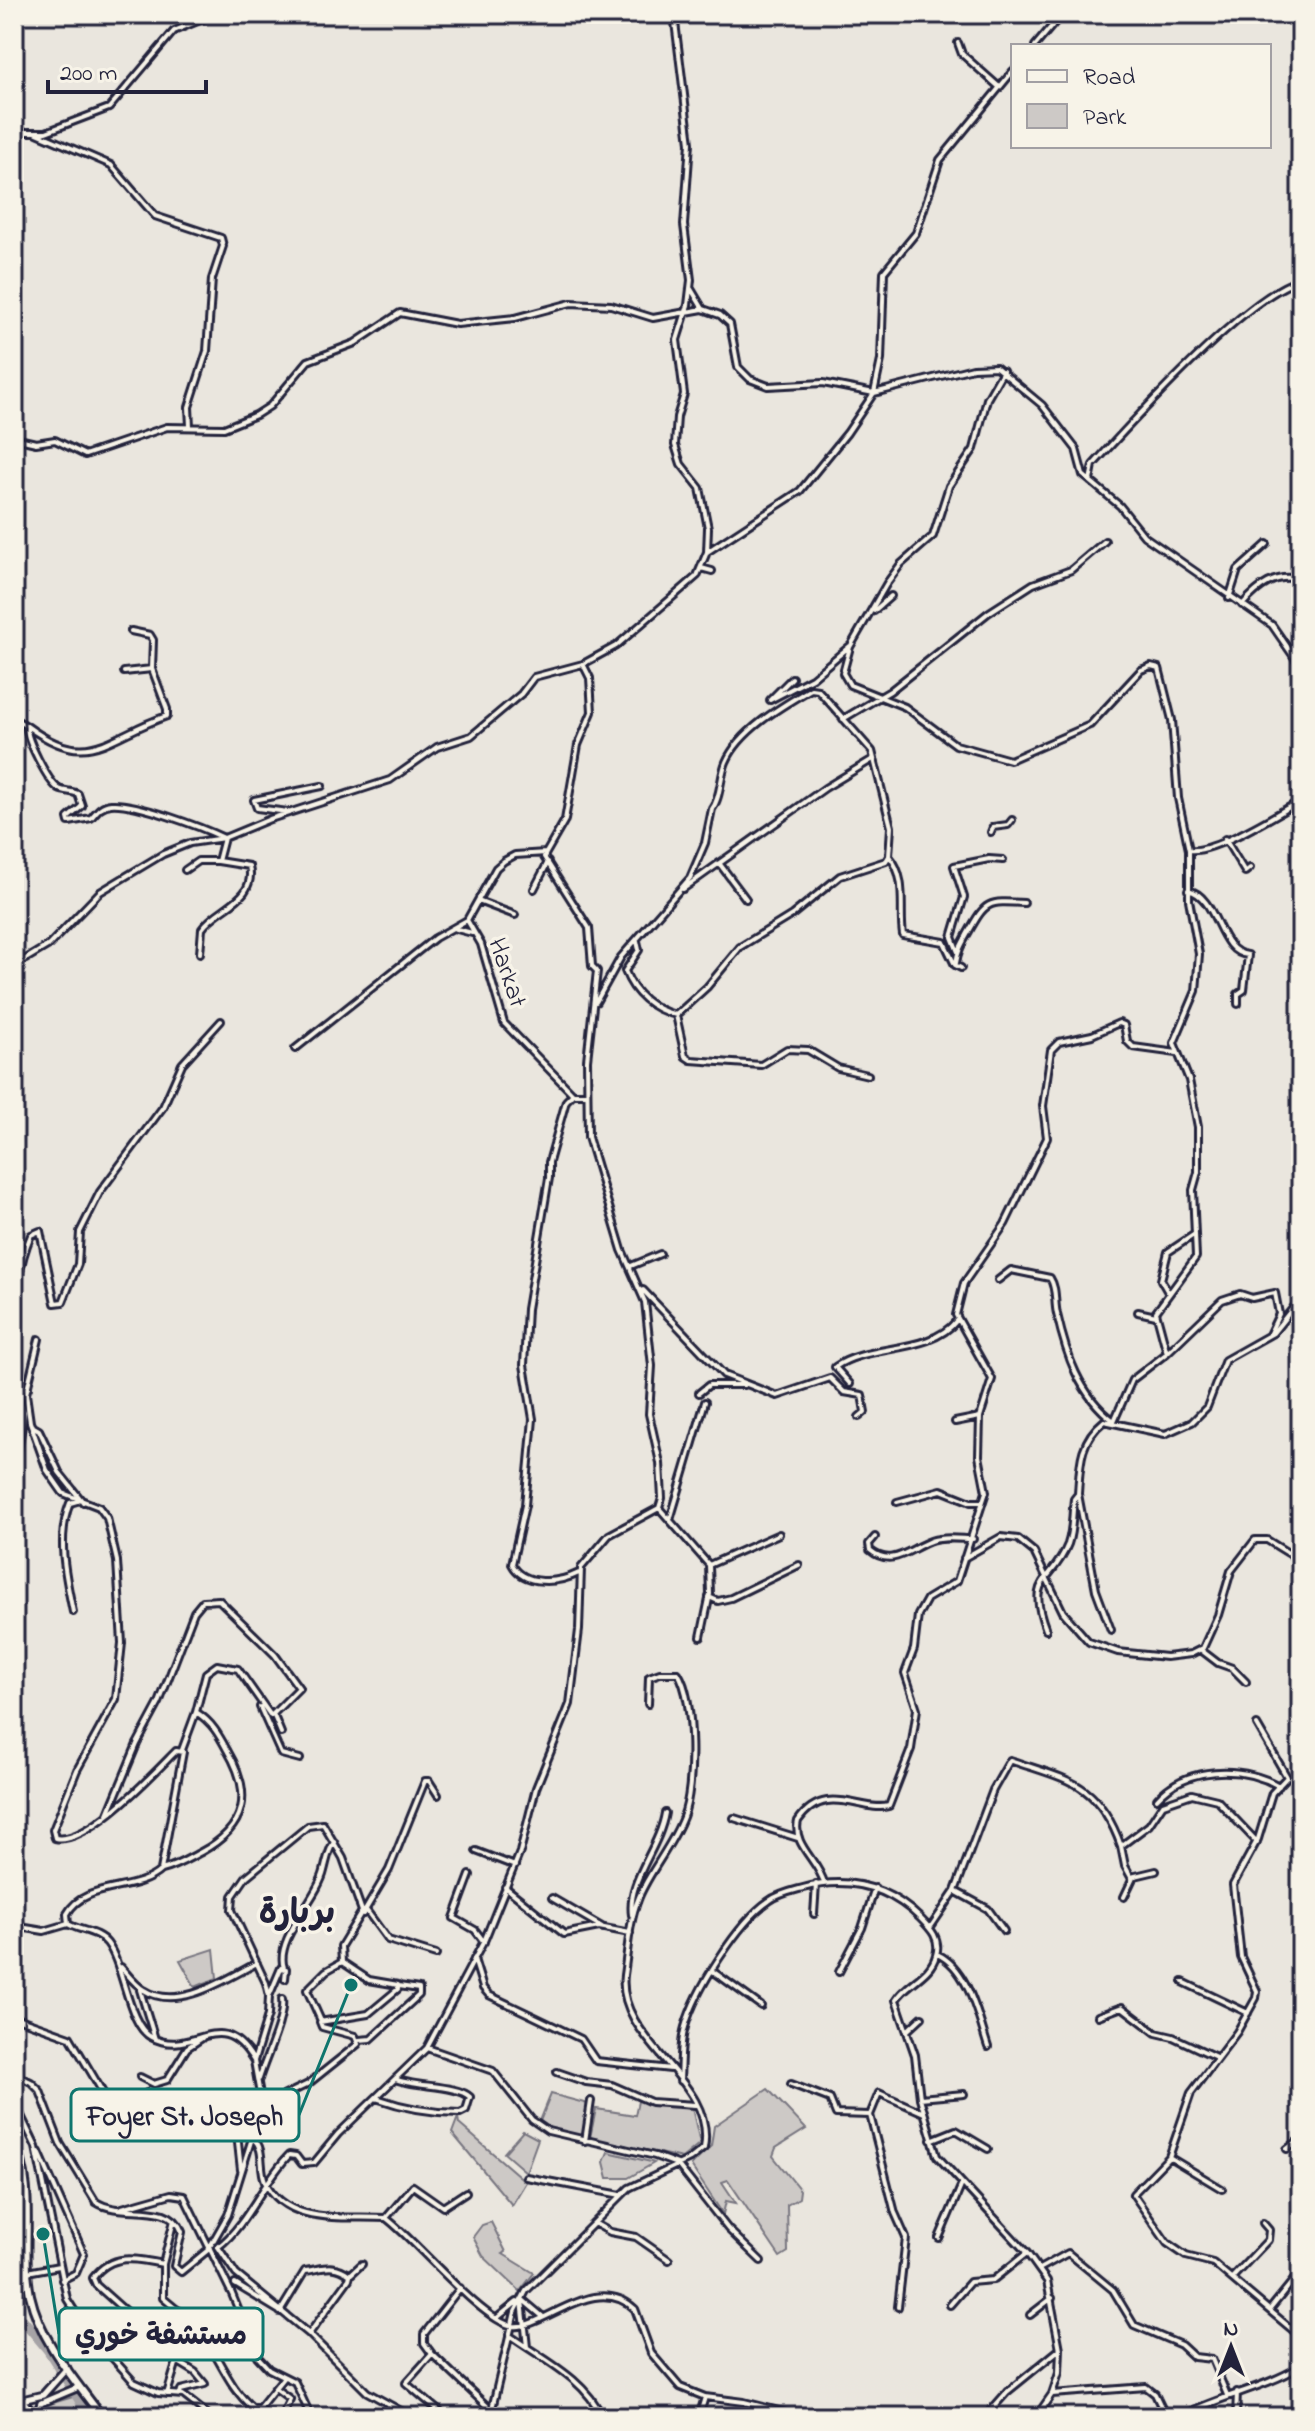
<svg xmlns="http://www.w3.org/2000/svg" width="1315" height="2431" viewBox="0 0 1315 2431" font-family="'Indie Flower','Playpen Sans Arabic',sans-serif">
  <style>
    .green { fill: #cdc9c6; stroke: #787680; stroke-width: 2 }
    .lines { fill: none; stroke-linecap: round; stroke-linejoin: round }
    .river { stroke: #a6a3a6; stroke-width: 10 }
    .minor-casing { stroke: #22223b; stroke-width: 10 }
    .tertiary-casing { stroke: #22223b; stroke-width: 11 }
    .secondary-casing { stroke: #22223b; stroke-width: 12 }
    .minor { stroke: #f7f3e8; stroke-width: 4 }
    .tertiary { stroke: #f7f3e8; stroke-width: 5 }
    .secondary { stroke: #f7f3e8; stroke-width: 6 }
    .labels { text-anchor: middle; dominant-baseline: central; stroke-width: 7; stroke-linejoin: round; paint-order: stroke }
    .street-label { font-size: 26px; fill: #22223b; stroke: #f7f3e8 }
    .district-label { font-size: 34px; font-weight: bold; fill: #22223b; stroke: #f7f3e8 }
    .leader { fill: none; stroke: #0f766e; stroke-width: 3 }
    .callout-dot { fill: #0f766e; stroke: #f7f3e8; stroke-width: 3 }
    .callout { fill: #f7f3e8; stroke: #0f766e; stroke-width: 3 }
    .callout-label { font-size: 28px; text-anchor: middle; font-weight: bold; fill: #22223b }
  </style>
  <rect width="100%" height="100%" fill="#eae6de"/>
  <filter id="ink" filterUnits="userSpaceOnUse"><feTurbulence type="fractalNoise" baseFrequency=".0125" numOctaves="2"/><feDisplacementMap in="SourceGraphic" scale="16" xChannelSelector="R" yChannelSelector="G"/><feConvolveMatrix kernelMatrix="1 2 1 2 8 2 1 2 1" color-interpolation-filters="sRGB"/></filter>
  <g filter="url(#ink)">
    <path class="green" d="M214,1949L217,1978L195,1987L180,1960Z
      M768,2089L806,2129L776,2148L773,2156L800,2190L799,2198L787,2205L788,2252L780,2257L728,2180L722,2182L736,2203L726,2201L723,2214L691,2166L711,2146L714,2126Z
      M551,2094L588,2104L583,2138L547,2128L540,2121Z
      M638,2101L692,2108L700,2143L682,2158L590,2138L596,2109L635,2115Z
      M458,2117L459,2124L526,2182L512,2205L452,2133Z
      M523,2131L538,2139L526,2172L504,2153Z
      M608,2152L651,2162L654,2163L628,2178H608L604,2162Z
      M491,2222L506,2252L503,2254L534,2273L520,2291L483,2256L473,2237L482,2225Z
      M76,2396L89,2417H43L40,2412L43,2406Z"/>
    <g class="lines">
      <path class="river" d="M14,2309L48,2350L90,2417"/>
      <g class="minor-casing">
        <path id="minor" d="M958,43L962,54L998,86
          M1035,46L1062,14
          M14,132H46L109,108L174,31L215,14
          M37,133L111,165L155,216L221,238L223,246L212,279L207,351L189,407L190,426
          M691,289L703,309
          M14,438L36,443L55,440L85,455L167,427L224,428L256,415L270,406L308,361L355,343L400,313L457,324L515,318L571,303L611,305L653,318L703,309L720,315L730,324L738,367L750,379L768,386L823,383L874,393L973,368L996,367L1042,405L1076,449L1083,475L1120,506L1144,536L1272,625L1301,667
          M1090,481L1093,465C1131,423 1251,291 1301,280
          M707,552L800,491L847,433L874,393L881,360L884,272L916,233L940,160L1013,71
          M701,568L712,571
          M1229,598L1238,570L1267,544
          M1242,605C1258,587 1276,572 1301,580
          M874,611L891,596
          M131,631L150,635L153,640L152,669
          M792,678L770,700L812,678L850,646
          M14,719L27,726C25,737 48,782 59,789C65,792 72,791 78,794L82,806L68,818L69,822L91,818C97,811 101,805 111,804C135,802 201,827 224,838L218,861L249,866C257,901 217,906 202,929L200,953
          M843,719L890,691L988,613L1033,584L1071,570L1105,541
          M27,726C89,772 105,737 167,716V709L152,669L124,672
          M288,812L257,808L254,800L322,786
          M991,832L993,827L1008,825L1012,820
          M1225,839L1245,872L1250,868
          M1189,850C1213,854 1278,814 1301,800
          M546,853L565,820L578,745L592,712L590,678L583,664
          M719,863L746,899
          M185,870L198,861H218
          M534,889L548,862
          M683,889L825,788L873,759
          M1188,890C1219,897 1217,953 1248,955L1244,990L1238,994V1004
          M478,901L515,915
          M467,920L481,944L504,1023L573,1094H586
          M453,928L472,933
          M637,941L639,950L625,971C634,994 652,1009 676,1015L707,987L740,947L792,915L840,876L886,861L889,856
          M958,952L952,937L964,897L954,866L989,859L1003,860
          M956,963C958,950 962,944 968,933C986,901 987,901 1024,903
          M14,966L49,945L100,892L163,854L190,843L224,838L270,819L390,780L437,747L471,736L521,694L534,677L583,664L616,646L697,576L707,552L708,528L700,488L681,464L675,445L677,417L684,394L677,340L688,305L691,280L684,225L690,143L674,14
          M596,1002L621,957L690,878L705,843L712,809C721,798 720,776 726,762C740,730 782,706 811,689L818,690L872,751L891,827L889,856C908,878 899,909 903,935L944,942L955,965L961,968
          M676,1015L685,1056L691,1060L761,1065L787,1049L808,1050L838,1068L868,1075
          M295,1049L435,938L467,920L496,868L504,861L515,855L546,853L544,857L589,928L592,966L597,971L587,1060L588,1137L622,1250L645,1302L652,1366L649,1414L660,1463L662,1498L659,1508
          M573,1094L566,1101L549,1162V1178L527,1309L524,1365L533,1419L525,1505L512,1564C524,1587 559,1583 579,1573
          M631,1266L660,1254
          M998,1280L1011,1270L1050,1278C1057,1289 1054,1301 1057,1314C1066,1354 1079,1395 1114,1421L1132,1380L1167,1353L1156,1312L1196,1257L1193,1190L1198,1172V1127L1189,1080L1174,1043L1196,991L1199,954L1189,900V850L1178,798L1172,720L1159,668L1151,666L1141,670L1090,725L1010,760L956,745L905,707L850,685L843,673L850,647L887,583L901,564L933,536L949,486L974,449L987,399L1003,371
          M643,1290L724,1375L777,1396L830,1378L844,1392L862,1395L865,1412L859,1417
          M1169,1294L1161,1280L1168,1252L1195,1234
          M1138,1312L1156,1316
          M39,1339L26,1394L30,1422L47,1470L63,1493L99,1507L107,1518L117,1561L122,1643L116,1699L77,1770L53,1830L55,1838C88,1845 153,1774 176,1751L183,1752L161,1870C136,1894 85,1881 67,1914L68,1924C80,1931 98,1931 107,1943C124,1965 128,2025 151,2037C193,2060 220,2003 254,2061
          M1167,1353L1222,1300L1240,1294L1252,1298L1275,1293L1279,1314L1269,1335
          M850,1384L835,1367C869,1343 930,1355 957,1320
          M28,1388L15,1389C17,1336 10,1283 31,1235L40,1231L55,1303L63,1302L78,1264L80,1232L100,1192L163,1107L182,1064L221,1021
          M15,1389L24,1412L16,1464
          M699,1393L709,1385H744
          M955,1422L980,1417
          M32,1426L39,1430L59,1472L83,1502
          M1078,1494L1096,1590L1111,1630
          M897,1502L941,1490L971,1502H982
          M659,1508L709,1565L710,1594L701,1637
          M670,1520L705,1402
          M875,1537L869,1544L870,1550C891,1568 908,1550 928,1542C940,1536 960,1539 973,1539
          M964,1558L1001,1537L1018,1539L1034,1552L1063,1612L1089,1642L1118,1652L1166,1657L1191,1654L1203,1648L1218,1615L1231,1571L1255,1540H1267L1301,1561
          M709,1565L779,1534
          M709,1597L718,1601L731,1598L799,1565
          M73,1612C66,1577 56,1538 70,1503L77,1501
          M1046,1630C1025,1575 1052,1585 1068,1544C1073,1530 1072,1514 1074,1499L1078,1494C1080,1465 1079,1441 1104,1421L1165,1434L1192,1422L1207,1407L1225,1360L1273,1333L1301,1298
          M1201,1650L1218,1663L1232,1668L1246,1682
          M260,1707L281,1754L300,1759
          M274,1716L281,1733
          M1257,1725L1287,1777L1272,1793L1258,1839L1233,1885L1241,1957L1257,1991L1256,1998L1237,2032L1191,2093L1169,2157L1133,2194L1167,2243L1186,2256L1213,2263L1301,2337
          M182,1750L196,1712
          M1157,1799C1186,1766 1241,1765 1279,1786
          M108,1814L137,1744L159,1703L194,1612L203,1601L219,1600L275,1655L299,1688L271,1716L238,1669L217,1665L206,1673L196,1712C212,1722 219,1735 227,1750C253,1794 247,1827 201,1852C188,1859 175,1867 161,1870
          M734,1818L798,1838
          M1121,1846L1125,1866L1131,1877L1156,1871
          M476,1851L515,1866
          M470,1875L454,1918L475,1930L484,1942
          M824,1883C819,1861 792,1845 798,1821C825,1781 862,1813 889,1806L911,1749L917,1709L905,1673L914,1649L918,1615L927,1599L957,1581L986,1492L979,1456L980,1417L992,1379L956,1315L964,1283L1005,1224L1047,1138L1043,1106L1051,1050L1059,1042L1092,1035L1119,1023L1124,1025L1127,1041L1133,1047L1177,1053
          M505,1887L564,1934L599,1927L630,1933
          M955,1891L988,1909L1004,1931
          M1124,1897L1133,1878
          M552,1898L602,1927
          M366,1910L388,1940L436,1955
          M814,1914L816,1884
          M632,1915C627,1880 659,1849 665,1813
          M14,1926L44,1931L68,1924
          M930,1928L955,1891L993,1790L1010,1760C1067,1780 1098,1781 1121,1846L1149,1825L1163,1804L1192,1794L1217,1800L1257,1842
          M937,1954C968,1968 978,2016 988,2047
          M474,1959L483,1988L489,1995L581,2039L596,2061L671,2069
          M121,1967C128,1975 135,1985 144,1990C178,2012 226,1979 257,1963
          M284,1968C274,1939 318,1898 324,1871C327,1860 328,1851 334,1842
          M714,1972L761,2006
          M839,1972L862,1928L875,1888
          M1183,1982L1248,2013
          M140,1990L155,2039
          M270,1994L281,1968L286,1969L285,1979
          M1098,2016L1122,2007L1156,2033L1173,2037L1216,2057
          M14,2017L70,2037L118,2118C148,2144 198,2115 229,2106L235,2115L241,2170
          M321,2021L307,1990L326,1971L342,1962
          M907,2031L922,2017
          M359,2040L371,2039L419,1995V1989L399,1986
          M427,2048L493,2071L532,2120L548,2131L655,2156L677,2164L728,2229L761,2261
          M557,2072L586,2082L612,2085L651,2102L695,2105
          M14,2074L31,2082L40,2091L60,2143L96,2202C122,2219 170,2198 182,2232L174,2266L181,2272L208,2250L228,2215L262,2106L254,2061L268,2015L269,1996L266,1983L232,1910L233,1896L246,1877L308,1826L323,1824L343,1858L363,1914L389,1870L425,1781H429L438,1795
          M140,2077L154,2084L167,2080L187,2048L202,2038
          M259,2079C266,2056 285,2018 282,1999
          M680,2081C681,2063 680,2044 685,2027C695,1991 738,1922 769,1901C778,1894 792,1891 803,1888C848,1876 887,1886 920,1918C931,1929 941,1939 936,1955C931,1976 906,1983 896,2000L915,2055L920,2098L937,2156L1027,2253L1047,2281L1060,2349L1059,2373L1052,2394L1036,2417
          M791,2084L830,2099L836,2114L870,2115
          M147,2093L164,2106L199,2115
          M376,2098C404,2108 431,2113 460,2113L466,2110L470,2097C458,2085 414,2087 395,2079
          M920,2098L964,2094
          M14,2101L36,2147L67,2299L84,2326L134,2382L158,2393L183,2395L211,2417
          M262,2106L308,2084L358,2044L355,2036L322,2027L320,2022L368,2014L398,1989V1985L369,1980L342,1962L341,1946L361,1913
          M254,2139C265,2150 259,2167 265,2181C287,2227 346,2215 386,2218C416,2240 481,2321 513,2326C543,2330 595,2271 635,2309L651,2353L680,2387L705,2397L744,2402L799,2416
          M931,2140L956,2130L988,2149
          M585,2141L591,2101
          M1287,2149L1301,2139
          M39,2152L84,2254L76,2273L62,2280
          M1169,2157L1222,2189
          M526,2177L621,2195
          M122,2208L171,2194L184,2196L232,2294L257,2356L269,2369L295,2382L311,2417
          M386,2218L413,2186L443,2207L466,2192
          M594,2223L610,2232L636,2237L669,2260
          M939,2238L962,2184
          M218,2247C248,2224 262,2183 289,2155L296,2156L302,2164L314,2163L338,2134L427,2048L485,1939L520,1852L536,1788L570,1704L579,1630L581,1568L609,1535L659,1508
          M218,2247L236,2274L309,2334L367,2392L412,2417
          M163,2264C136,2258 111,2253 93,2278L96,2285L151,2334L162,2331L175,2308L163,2298V2264L174,2220
          M1041,2268L1068,2253L1113,2290L1134,2325L1181,2345L1194,2357L1212,2359L1227,2395
          M27,2272L59,2266
          M350,2275L362,2264
          M1232,2278L1268,2240L1269,2230L1263,2223
          M235,2284L281,2312
          M522,2300L527,2347
          M523,2300L542,2316
          M950,2305L970,2282L993,2280L1027,2253
          M898,2307L906,2238L895,2213L870,2115L879,2093L924,2113
          M175,2308C213,2330 220,2381 253,2408H259L283,2378
          M1271,2308L1301,2271
          M280,2312L305,2271C322,2269 333,2262 350,2275L349,2279L309,2334
          M1030,2315L1052,2298
          M497,2318L517,2302
          M509,2335C542,2359 585,2378 602,2417
          M165,2352L177,2361
          M432,2354L490,2409
          M275,2388L290,2399L281,2417
          M167,2394L177,2361L195,2372L205,2384L181,2390L180,2394
          M1052,2394L1146,2387L1155,2394L1166,2417
          M446,2417L406,2383L432,2354L424,2343V2334L460,2288
          M490,2417L515,2312L526,2291L629,2188L690,2159L704,2148C717,2080 616,2042 624,1975C628,1949 629,1921 639,1897C651,1869 672,1846 683,1817C695,1788 695,1700 678,1673H660L649,1677L648,1704
          M699,2417L705,2397
          M985,2417L1007,2392L1060,2349
          M1179,2417C1219,2396 1263,2389 1301,2366
          M1236,2417L1237,2392"/>
      </g>
      <g class="tertiary-casing">
        <path id="tertiary" d="M22,2400L43,2395L67,2368
          M36,2416L41,2403L79,2387"/>
      </g>
      <g class="secondary-casing">
        <path id="secondary" d="M14,2142C37,2190 20,2245 30,2295C40,2341 75,2380 102,2417
          M14,2204L26,2206
          M14,2392L36,2417
          M14,2403L25,2417"/>
      </g>
      <use href="#minor" class="minor"/>
      <use href="#tertiary" class="tertiary"/>
      <use href="#secondary" class="secondary"/>
    </g>
  </g>
  <g class="labels">
    <g class="street-label">
      <text transform="translate(506 973) rotate(71)">Harkat</text>
    </g>
    <g class="district-label">
      <text x="297" y="1915">بربارة</text>
    </g>
  </g>
  <path class="leader" d="M351 1985L299 2115M43 2234L59 2334"/>
  <g class="callout-dot">
    <circle cx="351" cy="1985" r="8"/>
    <circle cx="43" cy="2234" r="8"/>
  </g>
  <g class="callout">
    <rect x="71" y="2089" width="228" height="52" rx="8"/>
    <rect x="59" y="2308" width="204" height="52" rx="8"/>
  </g>
  <g class="callout-label">
    <text x="185" y="2125">Foyer St. Joseph</text>
    <text x="161" y="2344">مستشفة خوري</text>
  </g>
  <rect width="1315" height="2431" fill="none" stroke="#f7f3e8" stroke-width="48"/>
  <rect x="24" y="24" width="1267" height="2383" fill="none" stroke="#22223b" stroke-width="3" filter="url(#ink)"/>
  <rect x="1011" y="44" width="260" height="104" fill="#f7f3e8" stroke="#a29fa3" stroke-width="2"/>
  <rect x="1027" y="70" width="40" height="12" fill="#f7f3e8" stroke="#a29fa3" stroke-width="2"/>
  <text x="1083" y="84" font-size="24" fill="#22223b">Road</text>
  <rect x="1027" y="104" width="40" height="24" fill="#cdc9c6" stroke="#a29fa3" stroke-width="2"/>
  <text x="1083" y="124" font-size="24" fill="#22223b">Park</text>
  <g transform="translate(1231 2347)" stroke="#f7f3e8" stroke-width="6" paint-order="stroke">
  <path d="M0-6L14 30L0 20L-14 30Z" fill="#22223b"/>
  <text y="-12" font-size="22" font-weight="bold" text-anchor="middle" fill="#22223b">N</text>
  </g>
  <path d="M48 80v12h158v-12" fill="none" stroke="#22223b" stroke-width="4"/>
  <text x="60" y="80" font-size="24" fill="#22223b" stroke="#f7f3e8" stroke-width="6" paint-order="stroke">200 m</text>
</svg>
